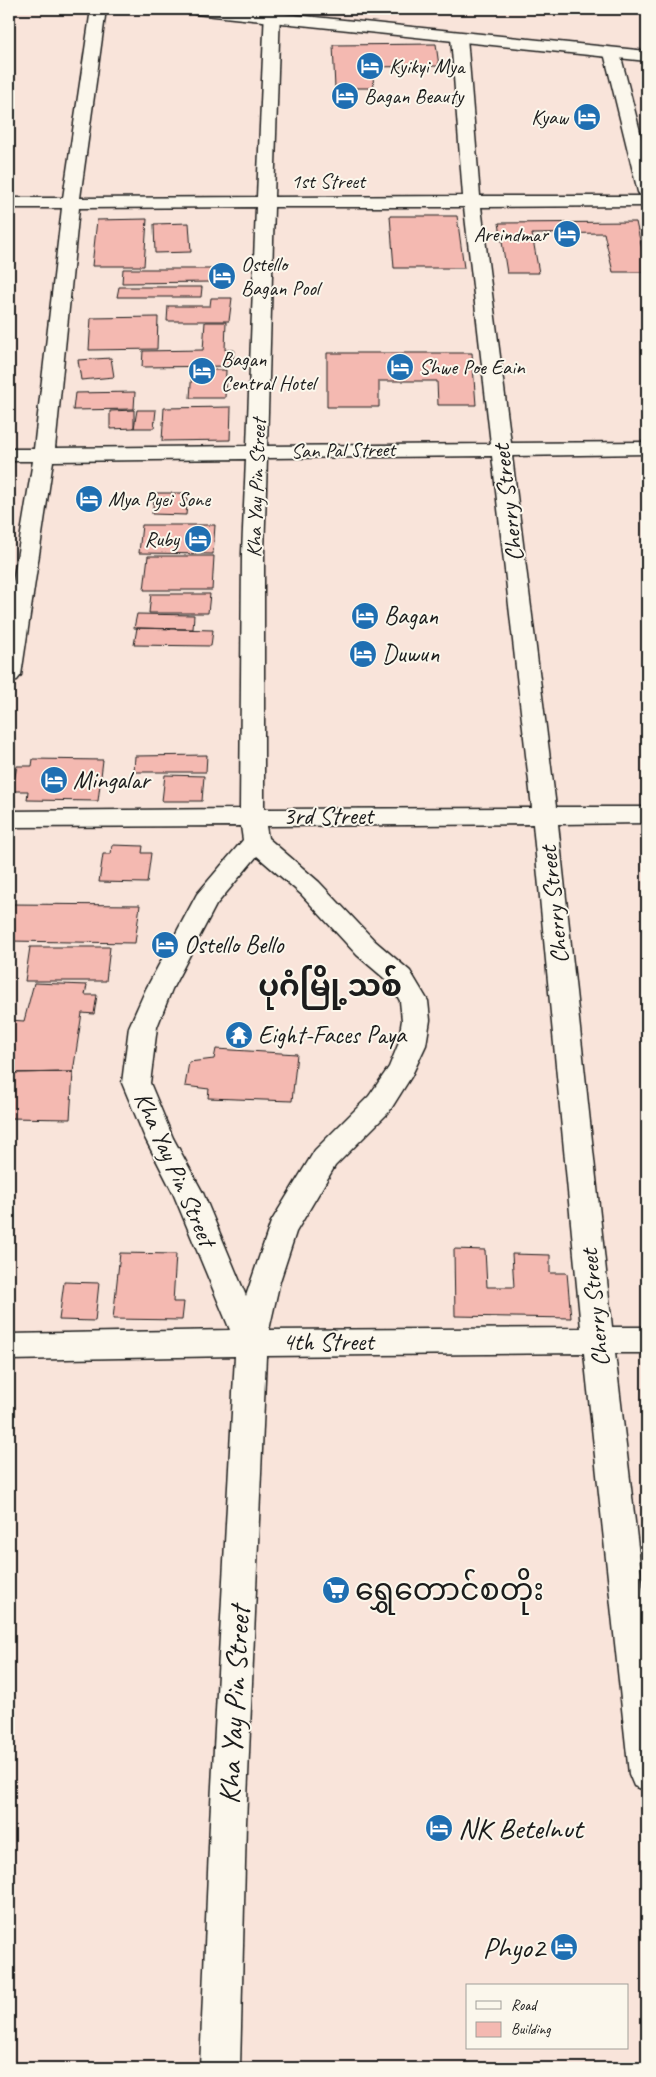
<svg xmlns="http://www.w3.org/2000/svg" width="656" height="2077" viewBox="0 0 656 2077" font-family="Caveat,'Noto Sans Myanmar',sans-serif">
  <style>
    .building { fill: #f4b9b1; stroke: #1c1c1c }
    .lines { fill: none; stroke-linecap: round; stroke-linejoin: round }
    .minor-casing { stroke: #1c1c1c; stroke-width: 3 }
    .major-casing { stroke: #1c1c1c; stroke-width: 3 }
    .minor { fill: #fbf7ec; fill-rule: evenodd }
    .major { fill: #fbf7ec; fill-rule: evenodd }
    .labels { text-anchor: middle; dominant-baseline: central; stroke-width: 4; stroke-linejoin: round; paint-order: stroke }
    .far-poi-label { font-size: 21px; fill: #1c1c1c; stroke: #fbf7ec; text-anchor: start }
    .far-street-label { font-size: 21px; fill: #1c1c1c; stroke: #fbf7ec }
    .street-label { font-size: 25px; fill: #1c1c1c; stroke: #fbf7ec }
    .poi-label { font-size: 25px; fill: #1c1c1c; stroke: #fbf7ec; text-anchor: start }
    .district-label { font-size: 30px; font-weight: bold; fill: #1c1c1c; stroke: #fbf7ec }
    .near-poi-label { font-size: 30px; fill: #1c1c1c; stroke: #fbf7ec; text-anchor: start }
    .near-street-label { font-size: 30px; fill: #1c1c1c; stroke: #fbf7ec }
  </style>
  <rect width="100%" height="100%" fill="#f9e4da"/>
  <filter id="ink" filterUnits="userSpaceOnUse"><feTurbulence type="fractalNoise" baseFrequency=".02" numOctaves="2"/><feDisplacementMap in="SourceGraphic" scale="10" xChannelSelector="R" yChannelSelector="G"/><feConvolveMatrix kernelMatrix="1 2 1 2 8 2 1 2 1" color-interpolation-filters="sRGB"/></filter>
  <g filter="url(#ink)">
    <path class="building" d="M436,44L439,66L372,67L374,88H335L333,45Z
      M390,216H457L464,268H394Z
      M147,219L144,266H92L97,220Z
      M636,222L647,272H613L604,233L532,234L539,273H507L499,223Z
      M189,223L191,252L155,253L154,224Z
      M123,269H212L211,282L122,283Z
      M119,287H202L201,297H117Z
      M211,298H232L229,321H167L168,306H210Z
      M158,317L157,349L89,350L91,318Z
      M205,322H226L225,350H234L233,366L142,367L143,351L203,350Z
      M327,353H472L476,405H438L437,381H379V407H327Z
      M111,358L114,377L81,380L78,360Z
      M192,370H226L225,398H190Z
      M135,392L134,409L73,410L75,393Z
      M231,407L230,440L162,441L164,408Z
      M134,410V428L110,429V411Z
      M137,410H156L154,428H134Z
      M155,493H188L186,515L152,514Z
      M142,525H215L213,554L139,553Z
      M148,556H214L212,590H144Z
      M151,594H210L208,613H149Z
      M137,614L194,615L193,629L134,628Z
      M137,628L213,630L211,646L134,645Z
      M207,755L206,772H134L135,756Z
      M33,759L103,760L98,801L27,800L28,791H12L17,766H32Z
      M165,775L204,776L202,801H162Z
      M112,845L143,846L142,853H151L147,883L99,882L103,854H111Z
      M9,904L140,905L135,943L9,941Z
      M30,947H110L106,981H25Z
      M34,983L87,985L85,995H97L94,1014L82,1013L73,1072L9,1073V1020L24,1021Z
      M216,1049L297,1054L292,1101L208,1098L209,1089L185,1086L189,1062L214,1059Z
      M73,1072L70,1119L9,1118V1073Z
      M454,1249L485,1250L487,1287H514L512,1254L550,1255V1273H567L571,1318L455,1316Z
      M120,1253L176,1254L173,1302H184L182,1320L113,1319Z
      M64,1282L99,1283L95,1321L59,1320Z"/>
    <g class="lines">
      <g class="minor-casing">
        <path id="minor" d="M91,9H106L80,198L257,197L265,9H280L274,197L463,196L451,37L454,34H464L467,37L480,196H641L638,192L604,53L606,50H618L620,53L647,159V206L481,207L511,443L647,442V454L512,456L556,807H647V823L558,824L612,1327H647V1353H615L647,1623V1791L634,1786L629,1774L584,1353L266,1356L246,1823L240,2068H200L210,1823L235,1356L9,1360V1334L230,1330L173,1193L145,1138L122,1083L129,1027L146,989L197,894L243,840L241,826L9,827V811L240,809L242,553L246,459L53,461L21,675L17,680L9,682V606L33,461H9V449H34L62,208H9V198H63ZM256,207L247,446L55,448L79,208ZM274,207H464L491,444L267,446ZM492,456L532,808L264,809V553L267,458ZM533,824L581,1328L269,1330L280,1281L296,1232L335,1166L389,1112L411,1077L426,1045L430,1020L428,1001L410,971L375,941L319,882L268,838L266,826ZM257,856L301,894L357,955L391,984L400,1001L402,1020L398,1045L389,1067L369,1096L315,1150L271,1222L246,1296L203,1193L173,1138L150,1083L157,1027L172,989L216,905Z"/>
      </g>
      <g class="major-casing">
        <path id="major" d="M187,9H236L647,51V61L195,14L190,12Z"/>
      </g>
      <use href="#minor" class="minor"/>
      <use href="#major" class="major"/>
    </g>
  </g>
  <defs>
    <g id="hotel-disc" transform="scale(1.4375)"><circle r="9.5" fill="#1f6fb2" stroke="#fbf7ec"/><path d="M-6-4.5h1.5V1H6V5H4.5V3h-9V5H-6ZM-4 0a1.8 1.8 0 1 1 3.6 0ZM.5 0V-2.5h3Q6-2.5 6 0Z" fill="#fff"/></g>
    <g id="temple-disc" transform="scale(1.4375)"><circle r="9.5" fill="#1f6fb2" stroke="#fbf7ec"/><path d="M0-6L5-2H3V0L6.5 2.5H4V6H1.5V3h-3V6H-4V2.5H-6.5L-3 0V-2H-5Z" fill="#fff"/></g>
    <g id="supermarket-disc" transform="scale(1.4375)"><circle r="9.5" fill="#1f6fb2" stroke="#fbf7ec"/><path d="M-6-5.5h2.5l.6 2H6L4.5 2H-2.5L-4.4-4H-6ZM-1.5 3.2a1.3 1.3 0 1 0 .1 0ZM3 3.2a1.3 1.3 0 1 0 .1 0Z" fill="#fff"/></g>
  </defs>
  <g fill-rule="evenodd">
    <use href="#hotel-disc" x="370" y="66"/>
    <use href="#hotel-disc" x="345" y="96"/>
    <use href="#hotel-disc" x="587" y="117"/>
    <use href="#hotel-disc" x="567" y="234"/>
    <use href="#hotel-disc" x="222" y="276"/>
    <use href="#hotel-disc" x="400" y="367"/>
    <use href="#hotel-disc" x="202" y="371"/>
    <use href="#hotel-disc" x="89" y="499"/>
    <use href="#hotel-disc" x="198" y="539"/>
    <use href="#hotel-disc" x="365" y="616"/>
    <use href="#hotel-disc" x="363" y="654"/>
    <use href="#hotel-disc" x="54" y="780"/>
    <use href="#hotel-disc" x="165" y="945"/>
    <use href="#temple-disc" x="239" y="1035"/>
    <use href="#supermarket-disc" x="336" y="1590"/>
    <use href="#hotel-disc" x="439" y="1828"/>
    <use href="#hotel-disc" x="564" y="1947"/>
  </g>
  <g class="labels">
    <g class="far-poi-label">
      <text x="389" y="66">Kyikyi Mya</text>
      <text x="364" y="96">Bagan Beauty</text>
      <text x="568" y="117" text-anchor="end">Kyaw</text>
      <text x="548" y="234" text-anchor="end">Areindmar</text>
      <text x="241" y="264">Ostello<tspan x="241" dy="24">Bagan Pool</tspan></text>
      <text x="221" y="359">Bagan<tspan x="221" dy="24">Central Hotel</tspan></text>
      <text x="419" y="367">Shwe Poe Eain</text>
      <text x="108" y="499">Mya Pyei Sone</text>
      <text x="179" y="539" text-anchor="end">Ruby</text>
    </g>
    <g class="far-street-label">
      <text x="328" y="181">1st Street</text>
      <text transform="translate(343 450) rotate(-1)">San Pal Street</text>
      <text transform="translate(256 488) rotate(-88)">Kha Yay Pin Street</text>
    </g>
    <g class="street-label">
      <text transform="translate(508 503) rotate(-97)">Cherry Street</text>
      <text x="328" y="816">3rd Street</text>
      <text transform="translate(554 905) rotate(-96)">Cherry Street</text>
      <text transform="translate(175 1169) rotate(66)">Kha Yay Pin Street</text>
      <text transform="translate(595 1308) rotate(-96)">Cherry Street</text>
      <text x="328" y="1342">4th Street</text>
    </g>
    <g class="poi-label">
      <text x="384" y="616">Bagan</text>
      <text x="382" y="654">Duwun</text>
      <text x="73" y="780">Mingalar</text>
      <text x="184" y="945">Ostello Bello</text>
      <text x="258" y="1035">Eight-Faces Paya</text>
    </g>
    <g class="district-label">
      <text x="330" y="986">ပုဂံမြို့သစ်</text>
    </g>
    <g class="near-poi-label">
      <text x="355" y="1590">ရွှေတောင်စတိုး</text>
      <text x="458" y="1828">NK Betelnut</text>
      <text x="545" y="1947" text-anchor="end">Phyo2</text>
    </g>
    <g class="near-street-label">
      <text transform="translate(234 1705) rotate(-87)">Kha Yay Pin Street</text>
    </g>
  </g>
  <rect width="656" height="2077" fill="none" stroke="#fbf7ec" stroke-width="30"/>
  <rect x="15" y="15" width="626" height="2047" fill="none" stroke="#1c1c1c" stroke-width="2" filter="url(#ink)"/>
  <rect x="466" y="1984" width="162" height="65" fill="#fbf7ec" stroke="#a29f99"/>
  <rect x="476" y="2001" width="25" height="8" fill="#fbf7ec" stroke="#a29f99"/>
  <text x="511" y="2010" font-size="15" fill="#1c1c1c">Road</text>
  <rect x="476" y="2022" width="25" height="15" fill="#f4b9b1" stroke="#a29f99"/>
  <text x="511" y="2034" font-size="15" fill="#1c1c1c">Building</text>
</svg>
